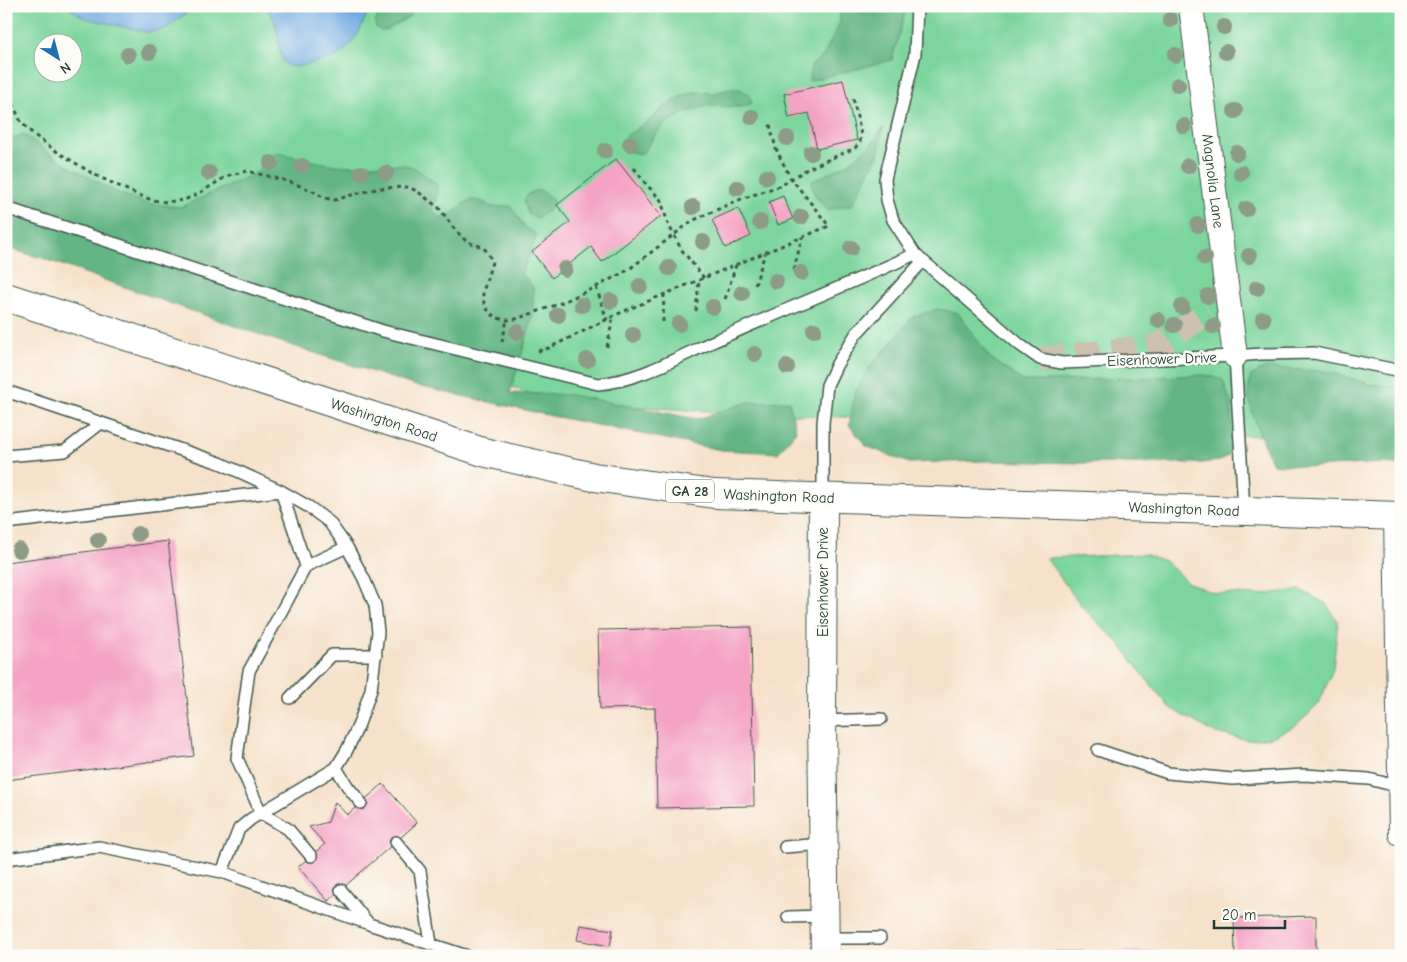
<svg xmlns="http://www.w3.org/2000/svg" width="1407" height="962" viewBox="0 0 1407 962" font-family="'Comic Neue',sans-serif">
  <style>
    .green { fill: #7bd59c; stroke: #4d8968; fill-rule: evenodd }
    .forest { fill: #64b684; stroke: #427a5c }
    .water { fill: #72aae1; stroke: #48748a }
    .building { fill: #f4a3c4 }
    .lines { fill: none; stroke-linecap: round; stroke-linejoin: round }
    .minor-tunnel { stroke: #cbc1ad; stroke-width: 24; stroke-dasharray: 24 12; stroke-linecap: butt }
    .service-casing { stroke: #3f564b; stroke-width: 14 }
    .minor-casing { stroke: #3f564b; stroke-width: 26 }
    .tertiary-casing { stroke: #3f564b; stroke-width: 30 }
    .primary-casing { stroke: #3f564b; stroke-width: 30 }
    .path { stroke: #3f564b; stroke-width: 3; stroke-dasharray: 4 4; stroke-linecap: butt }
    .service { stroke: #fff; stroke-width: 11 }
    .minor { stroke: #fff; stroke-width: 24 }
    .tertiary { stroke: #fff; stroke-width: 28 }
    .primary { stroke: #fff; stroke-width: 28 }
    .tree { fill: #8c9c86 }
    .labels { text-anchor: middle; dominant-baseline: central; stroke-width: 5; stroke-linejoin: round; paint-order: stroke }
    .shield { fill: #fdfcf7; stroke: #62766e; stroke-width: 1 }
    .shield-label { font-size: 14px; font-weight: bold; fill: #1f3d34 }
    .street-label { font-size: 15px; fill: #1f3d34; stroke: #fdfcf7 }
  </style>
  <rect width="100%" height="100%" fill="#fdfcf7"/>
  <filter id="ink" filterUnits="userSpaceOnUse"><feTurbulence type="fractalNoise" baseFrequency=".02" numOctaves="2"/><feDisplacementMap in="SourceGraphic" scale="10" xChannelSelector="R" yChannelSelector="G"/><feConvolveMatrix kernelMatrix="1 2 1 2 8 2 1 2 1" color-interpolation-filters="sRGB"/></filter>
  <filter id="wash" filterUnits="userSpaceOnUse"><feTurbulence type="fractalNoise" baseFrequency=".0096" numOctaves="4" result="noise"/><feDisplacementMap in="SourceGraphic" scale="20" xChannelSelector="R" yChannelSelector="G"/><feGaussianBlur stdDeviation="1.12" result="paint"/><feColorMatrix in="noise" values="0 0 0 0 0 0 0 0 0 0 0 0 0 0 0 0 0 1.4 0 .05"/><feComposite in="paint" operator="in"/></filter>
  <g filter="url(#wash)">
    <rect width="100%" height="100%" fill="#f6e2cb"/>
    <path class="green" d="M6,6H1401V442L687,410L553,401L6,217ZM42,42H72V72H42Z
      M1144,554L1165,561L1187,582L1214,593L1256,595L1300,590L1325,603L1338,621L1333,669L1319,704L1297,725L1272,737L1248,740L1215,733L1170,708L1132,661L1120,644L1083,608L1046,558Z"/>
    <path class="forest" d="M382,6H416L410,16L387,30L381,31L376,27L375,23Z
      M840,6H904L905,12L892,60L809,81L811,66L824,55L840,22Z
      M730,89H740L749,94L752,103L741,107L706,106L686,112L667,123L655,135L642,154L626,151L623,145L626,136L649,121L664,107L678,98L693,92L713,93Z
      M883,128L878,155L852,205L827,210L814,194L811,182L849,163L871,145Z
      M24,134L47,152L72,168L119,193L145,203L181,207L256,173L274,152C298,157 323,165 347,166C365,166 393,162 410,166C415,167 429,179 436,183L438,192L432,211L439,217L449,216L464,203L472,200L481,201L491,207L511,206L524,226L537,235L521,275L525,277L533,287V316L510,393L571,395L698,419L748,402L789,401L796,431L778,453L721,450L547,415L413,385L272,339L42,258L6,248V141Z
      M534,191H542L553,200V204L548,211L538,218L528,214L524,201L527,195Z
      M938,309L958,313L990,358L1023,381H1052L1206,375L1223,380L1231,403L1232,452L1220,461L1202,463H1081L985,461L909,463L866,446L849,425L855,393L871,365L888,347L912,317Z
      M1265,368L1326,371L1370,384L1401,388V465L1383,463L1313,467L1273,464L1263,443L1252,411L1248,392L1251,376Z"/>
    <path class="water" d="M65,6H195L167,28L158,31L146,32L85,18Z
      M266,6H369C364,24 353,49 335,57C327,60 317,62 309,64C302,66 292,69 286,64C277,56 279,35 275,23C273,17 269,12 266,6Z"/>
    <g id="blocks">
      <path class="building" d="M843,80L857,140L817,149L809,113L789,118L784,94Z
        M616,159L661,216L602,262L591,247L552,278L532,252L570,222L557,205Z
        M783,196L793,219L778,225L769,202Z
        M738,208L751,236L725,248L712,220Z
        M168,541L194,756L6,780V562Z
        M751,627L754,806L657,808L655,708L600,709L598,630Z
        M383,784L417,823L328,901L298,867L325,844L309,827L328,822L335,802L347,815Z
        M1316,916V956H1235L1234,918Z
        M580,925L613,930L610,946L577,940Z
        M1158,951V956H902V952Z"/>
    </g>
  </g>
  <g filter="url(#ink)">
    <use href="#blocks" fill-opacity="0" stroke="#3f564b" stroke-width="1"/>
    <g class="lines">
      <path class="minor-tunnel" d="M1040,359L1157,346L1210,312"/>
      <g class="service-casing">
        <path id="service" d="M917,6L915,54L885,179L887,200L893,220L915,254L920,259
          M6,208L383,331L598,384C642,380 679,356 719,339C784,310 850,284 915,254
          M1235,356L1244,510
          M6,391L220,463L281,491L309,507L329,522L347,547L364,579L375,605L378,632L371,690L359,724L347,750L336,768L251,819L239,829L222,872
          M6,456L65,451L101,423
          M281,491L306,566L249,671L237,758L261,813L288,829L311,856
          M823,498V423L827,385L837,364L856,334L923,261L1020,345L1040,359L1062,363L1235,356L1261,354L1314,353L1401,371
          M6,523L280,491
          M306,566L347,547
          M290,698L332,655H376
          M822,721L881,719
          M1098,750L1168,773L1232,779L1304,775L1369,779L1400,787
          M336,768L348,787L361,803
          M396,842L420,871L431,944
          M785,847L823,844
          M6,859L99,847L222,872L369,924L467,956
          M341,890L368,923
          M788,917L824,916
          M825,938H880"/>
      </g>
      <g class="minor-casing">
        <path id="minor" d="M1191,6L1235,356
          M1396,516L1401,834"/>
      </g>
      <g class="tertiary-casing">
        <path id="tertiary" d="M823,498L822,721L825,956"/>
      </g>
      <g class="primary-casing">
        <path id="primary" d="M6,297L483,452L594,477L714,494L1401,516"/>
      </g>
      <path class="path" d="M6,89L21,122L34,135L59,153L95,175L136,194L152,200L166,202L184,200L198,194L227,176L247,171L287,181L311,190L325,198L335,200L355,194L381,188L408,187L417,191L439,208L455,230L467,242L483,247L488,253L492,262L483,292V299L485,306L490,313L497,318L507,320L516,319L556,305L596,287L628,270L692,221L736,201L782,185L807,169L855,148L860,142L861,135L853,98
        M634,168L646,184L661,200L668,224L674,235L681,249L704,278
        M794,270L802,237
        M755,285L765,253
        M596,287L607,320
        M725,299L736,265
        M696,311L699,280
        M663,322L664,295
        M502,342L507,320
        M607,347L613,317
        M538,351L549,348L622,312L829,226L790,177L776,149L769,121"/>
      <use href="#service" class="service"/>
      <use href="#minor" class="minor"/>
      <use href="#tertiary" class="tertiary"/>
      <use href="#primary" class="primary"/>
    </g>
    <g class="tree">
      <circle cx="1170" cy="20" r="8"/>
      <circle cx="1224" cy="27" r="8"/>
      <circle cx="149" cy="52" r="8"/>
      <circle cx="1226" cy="52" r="8"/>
      <circle cx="128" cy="55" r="8"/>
      <circle cx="1175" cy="55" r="8"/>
      <circle cx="1178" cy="85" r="8"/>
      <circle cx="1235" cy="111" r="8"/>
      <circle cx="752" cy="117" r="8"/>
      <circle cx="1184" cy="126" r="8"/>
      <circle cx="787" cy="138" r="8"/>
      <circle cx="630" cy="144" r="8"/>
      <circle cx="605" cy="151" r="8"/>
      <circle cx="811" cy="153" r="8"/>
      <circle cx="1237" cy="153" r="8"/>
      <circle cx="271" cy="163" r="8"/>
      <circle cx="302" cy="166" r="8"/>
      <circle cx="1188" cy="166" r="8"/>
      <circle cx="209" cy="173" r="8"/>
      <circle cx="361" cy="173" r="8"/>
      <circle cx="386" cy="173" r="8"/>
      <circle cx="1241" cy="173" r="8"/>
      <circle cx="767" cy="177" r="8"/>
      <circle cx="737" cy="188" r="8"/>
      <circle cx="693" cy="207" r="8"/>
      <circle cx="1246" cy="209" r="8"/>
      <circle cx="801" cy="217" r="8"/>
      <circle cx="760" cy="222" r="8"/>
      <circle cx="1198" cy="225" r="8"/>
      <circle cx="703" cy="242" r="8"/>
      <circle cx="851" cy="248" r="8"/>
      <circle cx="1249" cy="256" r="8"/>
      <circle cx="1205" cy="258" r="8"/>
      <circle cx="669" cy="268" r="8"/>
      <circle cx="565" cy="269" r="8"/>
      <circle cx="801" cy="273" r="8"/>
      <circle cx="776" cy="281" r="8"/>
      <circle cx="640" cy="286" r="8"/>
      <circle cx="1257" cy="288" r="8"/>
      <circle cx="742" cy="293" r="8"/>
      <circle cx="1208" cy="296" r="8"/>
      <circle cx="611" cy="301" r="8"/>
      <circle cx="582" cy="305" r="8"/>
      <circle cx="713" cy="307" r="8"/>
      <circle cx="1182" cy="307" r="8"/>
      <circle cx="558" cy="315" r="8"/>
      <circle cx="1263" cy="319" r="8"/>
      <circle cx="1158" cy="320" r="8"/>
      <circle cx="679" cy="324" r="8"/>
      <circle cx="1174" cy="325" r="8"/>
      <circle cx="1213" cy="326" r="8"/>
      <circle cx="814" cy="330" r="8"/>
      <circle cx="517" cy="332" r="8"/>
      <circle cx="633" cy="335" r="8"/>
      <circle cx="755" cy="354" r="8"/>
      <circle cx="587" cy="360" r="8"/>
      <circle cx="787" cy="367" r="8"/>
      <circle cx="138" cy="534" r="8"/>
      <circle cx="98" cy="540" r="8"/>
      <circle cx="19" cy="550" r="8"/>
    </g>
  </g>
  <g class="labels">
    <rect class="shield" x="666" y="479.5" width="48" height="23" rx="4"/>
    <g class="shield-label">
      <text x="690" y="491">GA 28</text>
    </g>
    <g class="street-label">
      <text transform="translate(1213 181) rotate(83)">Magnolia Lane</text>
      <text transform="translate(1162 359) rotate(-2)">Eisenhower Drive</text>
      <text transform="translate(384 420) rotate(18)">Washington Road</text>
      <text transform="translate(779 496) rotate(2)">Washington Road</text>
      <text transform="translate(1184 509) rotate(2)">Washington Road</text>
      <text transform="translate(823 582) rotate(-90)">Eisenhower Drive</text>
    </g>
  </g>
  <rect width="1407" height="962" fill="none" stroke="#fdfcf7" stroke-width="25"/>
  <g transform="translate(58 58) rotate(144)"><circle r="24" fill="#fdfcf7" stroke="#a4b0a9"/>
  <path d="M0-4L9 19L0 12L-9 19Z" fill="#1f6fb2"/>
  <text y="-8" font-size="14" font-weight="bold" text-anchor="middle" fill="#1f3d34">N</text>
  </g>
  <path d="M1214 920v8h71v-8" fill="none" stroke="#1f3d34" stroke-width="2.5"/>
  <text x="1222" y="920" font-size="15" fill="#1f3d34" stroke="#fdfcf7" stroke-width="4" paint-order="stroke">20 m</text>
</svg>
